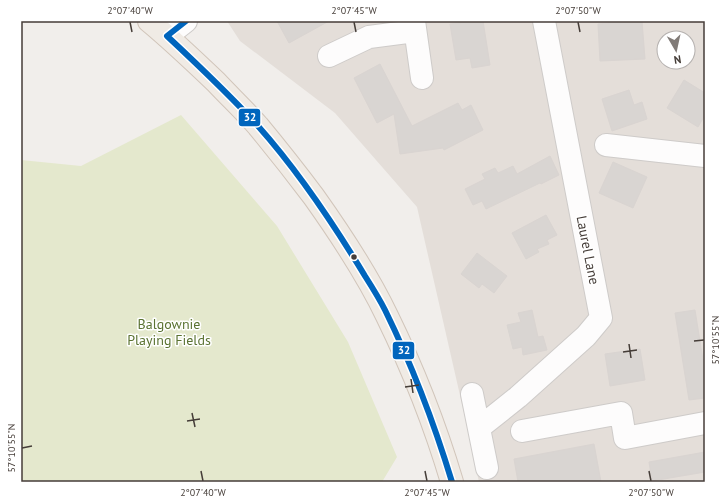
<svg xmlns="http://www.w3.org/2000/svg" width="726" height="503" viewBox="0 0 726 503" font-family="'PT Sans',sans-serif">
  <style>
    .residential { fill: #e4ded9; fill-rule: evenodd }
    .green { fill: #e4e8cd }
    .building { fill: #d9d5d2; stroke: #d9d4d1 }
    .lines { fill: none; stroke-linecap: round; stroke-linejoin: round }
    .minor-casing { stroke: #cecbc9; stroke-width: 24 }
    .major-casing { stroke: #d1c5ba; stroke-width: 24 }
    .minor { stroke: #fdfcfc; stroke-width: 22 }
    .major { stroke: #f0ebe5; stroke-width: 22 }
    .bus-1-casing { stroke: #fff; stroke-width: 9 }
    .bus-1 { stroke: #0065bd; stroke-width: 6 }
    .ticks { fill: none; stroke: #453d38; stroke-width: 1.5 }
    .bus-dot { fill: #453d38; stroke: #fff; stroke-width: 1.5 }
    .labels { text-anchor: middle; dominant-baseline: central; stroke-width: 3; stroke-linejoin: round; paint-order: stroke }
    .street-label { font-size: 14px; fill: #453d38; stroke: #fff }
    .park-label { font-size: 14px; fill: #5a7231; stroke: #fff }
    .line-badge { stroke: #fff; stroke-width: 1.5 }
    .badge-label { font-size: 11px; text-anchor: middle; font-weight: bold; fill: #fff }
    .neatline { fill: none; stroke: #453d38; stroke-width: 1.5 }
    .ticks-label { font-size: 10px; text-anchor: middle; fill: #453d38 }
  </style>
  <rect width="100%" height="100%" fill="#f1eeeb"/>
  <path class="residential" d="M227,21H705V482H479L467,426L417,207L335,113L240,41ZM664,38H688V62H664Z"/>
  <path class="green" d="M181,115L277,226L348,342L397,457L382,482H21V160L81,166Z"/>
  <path class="building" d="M277,21H329L289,43Z
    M472,21H483L490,65L472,68L470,58L456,60L450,24Z
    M609,21H626V22L642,21L645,59L600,61L598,24L609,23Z
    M380,64L412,126L458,103L462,110L471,105L483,130L444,150L443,148L400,154L394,114L377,123L354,78Z
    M684,80L705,93V115L698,127L667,108Z
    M629,90L634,105L642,102L647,119L612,131L602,99Z
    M550,156L559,175L541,184L540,183L486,209L482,201L473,205L465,189L485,179L482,174L495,168L498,173L513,166L517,174Z
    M613,162L647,177L633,208L599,193Z
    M546,215L557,235L547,240L549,244L537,249L539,252L526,259L512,233Z
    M477,253L507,276L494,293L482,284L479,288L461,274Z
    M532,310L538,337L543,336L547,350L523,355L522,347L513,349L507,325L521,322L518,313Z
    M695,310L703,360H705V398L689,400L675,313Z
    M640,349L645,380L610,386L605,354Z
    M594,444L601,482H518L514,459Z
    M705,452V472L652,481L649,462Z"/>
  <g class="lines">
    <g class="minor-casing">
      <path id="minor" d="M414,21L422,78
        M167,36L186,21
        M329,56L369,37L415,31
        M606,145L705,156
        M472,394L487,468
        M479,428L518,397L586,336L601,318L544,21
        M522,431L621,413L625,438L705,423"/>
    </g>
    <g class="major-casing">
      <path id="major" d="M149,21C172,40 194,61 216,82C230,97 245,111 258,126C277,149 296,173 314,197C341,235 367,274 387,316C413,369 435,425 452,482"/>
    </g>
    <use href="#minor" class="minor"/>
    <use href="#major" class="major"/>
    <g class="bus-1-casing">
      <path id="bus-1" d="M186,21L167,36C198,65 229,94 258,126C299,172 333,223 365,276C372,287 379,298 385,310C412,365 434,423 452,482"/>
    </g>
    <use href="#bus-1" class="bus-1"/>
  </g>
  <path class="ticks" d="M130,22L132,32M354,22L356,32M578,22L580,32M694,341L704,340M629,344L631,358M623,352L637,350M411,379L413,393M405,387L419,385M192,413L195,427M187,421L200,419M22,448L32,446M201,471L203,481M425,471L427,481M649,471L651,481"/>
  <circle class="bus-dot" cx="354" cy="257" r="3.5"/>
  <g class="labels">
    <g class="street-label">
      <text transform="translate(588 250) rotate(79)">Laurel Lane</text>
    </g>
    <g class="park-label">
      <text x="169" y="324">Balgownie<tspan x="169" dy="16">Playing Fields</tspan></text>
    </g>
  </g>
  <g class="line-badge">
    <rect x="238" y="108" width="23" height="19" rx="4" fill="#0065bd"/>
    <rect x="392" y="341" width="23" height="19" rx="4" fill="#0065bd"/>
  </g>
  <g class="badge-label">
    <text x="250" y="121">32</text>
    <text x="404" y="354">32</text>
  </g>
  <rect width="726" height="503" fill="none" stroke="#ffffff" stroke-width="44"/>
  <g transform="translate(676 50) rotate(171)"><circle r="19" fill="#ffffff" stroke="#b5b1af"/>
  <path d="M0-3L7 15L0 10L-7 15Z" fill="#817b77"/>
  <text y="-6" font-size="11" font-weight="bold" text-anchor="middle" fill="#453d38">N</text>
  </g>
  <rect x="22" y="22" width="682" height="459" class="neatline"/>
  <g class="ticks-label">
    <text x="130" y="14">2°07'40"W</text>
    <text x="354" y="14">2°07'45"W</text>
    <text x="578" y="14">2°07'50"W</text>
    <text transform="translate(715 340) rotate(-90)" y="4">57°10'55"N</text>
    <text transform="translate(11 448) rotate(-90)" y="4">57°10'55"N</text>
    <text x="203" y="496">2°07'40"W</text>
    <text x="427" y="496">2°07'45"W</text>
    <text x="651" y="496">2°07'50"W</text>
  </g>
</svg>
